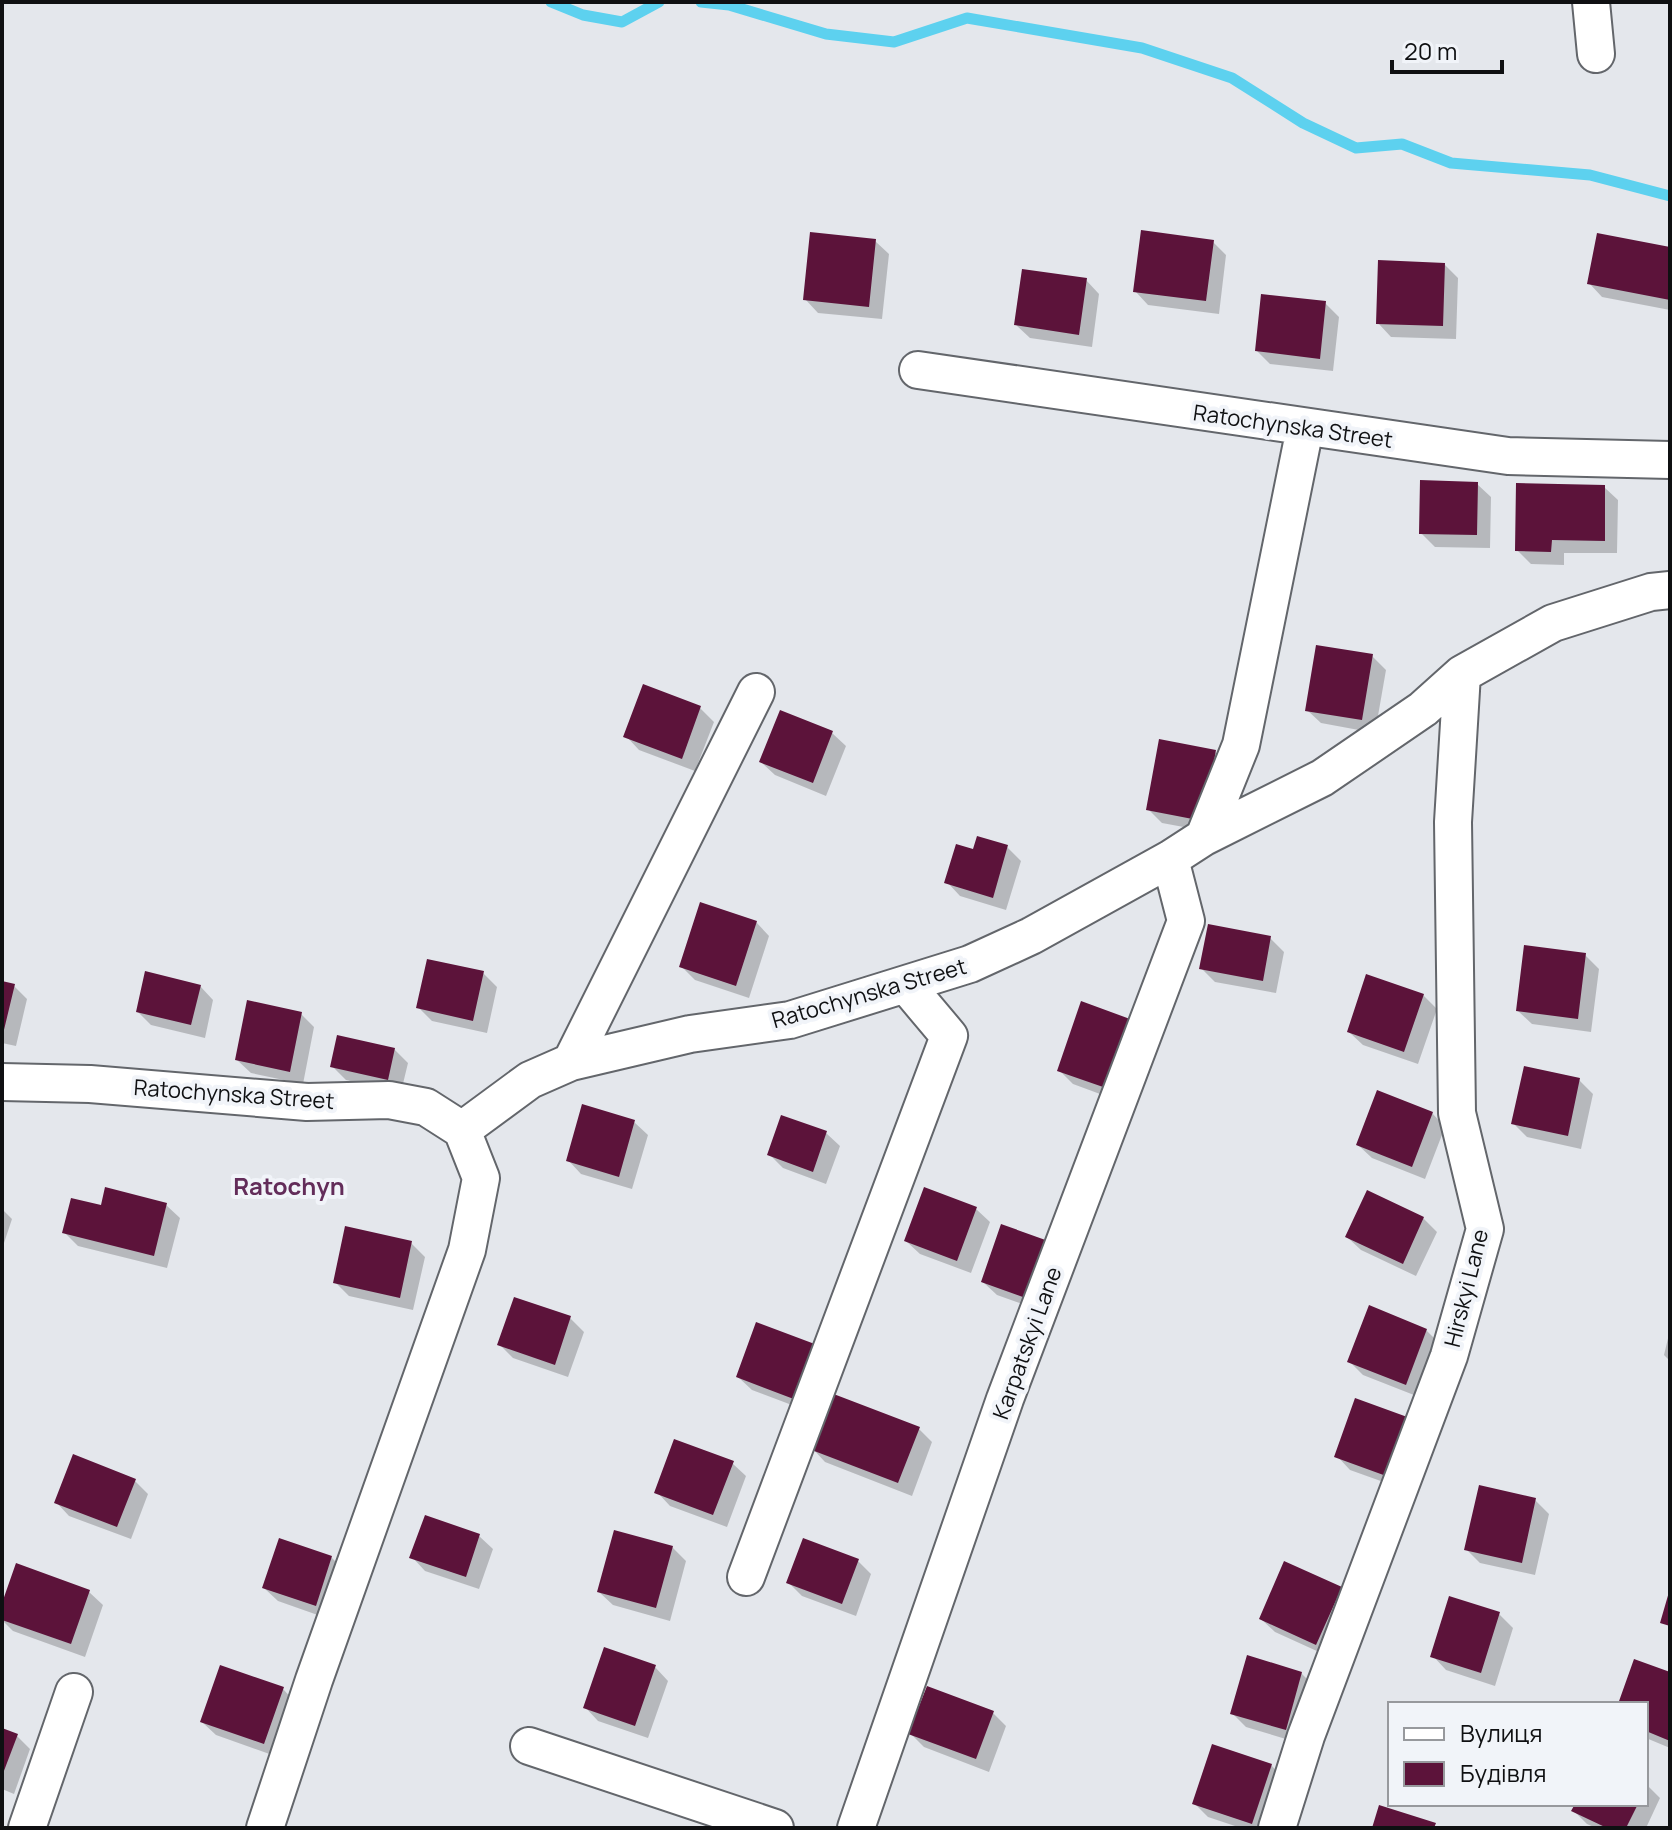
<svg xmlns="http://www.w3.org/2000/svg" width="1672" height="1830" viewBox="0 0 1672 1830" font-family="Manrope,sans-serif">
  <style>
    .shadow { fill: #0003 }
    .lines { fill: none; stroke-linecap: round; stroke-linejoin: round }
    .stream { stroke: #5dd1ef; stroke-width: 11 }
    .building { fill: #5c133a }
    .minor-casing { stroke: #63666b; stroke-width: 40 }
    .minor { stroke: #fff; stroke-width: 36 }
    .labels { text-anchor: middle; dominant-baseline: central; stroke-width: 8; stroke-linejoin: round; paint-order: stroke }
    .street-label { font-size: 22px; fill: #0f1012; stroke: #f1f4f9 }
    .neighbourhood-label { font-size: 24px; font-weight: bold; fill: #632d5a; stroke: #f1f4f9 }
  </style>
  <rect width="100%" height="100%" fill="#e4e7ec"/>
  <path class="shadow" d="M875,241L889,254L882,319L818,313L805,299Z
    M1213,242L1226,255L1219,314L1148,305L1135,291Z
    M1670,249V310L1602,297L1589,283Z
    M1445,265L1458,278L1456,339L1391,337L1378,323Z
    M1086,280L1099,294L1092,347L1030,338L1016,325Z
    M1325,303L1339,317L1333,371L1270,364L1257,351Z
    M1477,484L1491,497L1490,548L1435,547L1421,533Z
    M1604,487L1618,500L1617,553H1564V565L1531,564L1517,550Z
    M1372,656L1386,670L1375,733L1321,723L1307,710Z
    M644,687L700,708L714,722L695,771L639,750L626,736Z
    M832,733L846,746L826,796L775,775L761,762Z
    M1215,752L1228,766L1216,833L1162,823L1148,809Z
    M1007,847L1021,861L1006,910L960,896L947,882Z
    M756,922L769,936L749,998L695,980L681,966Z
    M1270,938L1284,952L1276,993L1215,982L1201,968Z
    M1585,955L1599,969L1591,1032L1532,1024L1518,1011Z
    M483,973L497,987L487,1033L432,1021L419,1008Z
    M2,983L14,986L27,999L16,1046L2,1043Z
    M200,986L213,1000L205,1038L151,1025L138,1012Z
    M1423,995L1437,1009L1418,1064L1363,1045L1349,1032Z
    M1082,1004L1119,1101L1073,1084L1059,1070Z
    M301,1014L314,1027L303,1084L251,1073L237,1060Z
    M394,1049L408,1063L401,1092L346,1080L332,1066Z
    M1579,1080L1593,1094L1581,1149L1527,1137L1513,1123Z
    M1432,1113L1445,1127L1425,1179L1372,1158L1358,1145Z
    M634,1122L648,1135L632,1189L581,1174L568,1160Z
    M826,1133L840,1146L826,1184L783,1168L769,1154Z
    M166,1205L180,1218L167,1268L78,1246L64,1232Z
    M2,1209L12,1219L2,1249Z
    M976,1209L990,1222L971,1273L920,1254L906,1241Z
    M1423,1218L1437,1232L1416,1276L1361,1250L1347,1237Z
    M411,1243L425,1257L413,1310L349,1296L335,1282Z
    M1050,1243L1045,1312L997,1295L983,1282Z
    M570,1318L584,1332L568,1377L513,1358L499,1344Z
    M757,1324L813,1413L752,1390L738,1377Z
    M1426,1330L1440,1344L1419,1397L1363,1375L1349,1361Z
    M1670,1330V1361L1664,1355Z
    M1409,1419L1403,1489L1350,1470L1337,1456Z
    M919,1429L932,1442L912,1496L825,1462L812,1448Z
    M732,1463L746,1476L727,1527L670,1506L657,1492Z
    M135,1481L148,1494L131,1539L69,1516L56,1502Z
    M1535,1500L1549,1514L1535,1575L1480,1563L1466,1549Z
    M479,1536L493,1549L479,1589L425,1571L412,1557Z
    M672,1547L686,1561L670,1621L613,1605L599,1592Z
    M331,1557L345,1571L329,1619L278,1601L264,1588Z
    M858,1561L871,1574L856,1616L802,1596L788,1582Z
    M1341,1588L1355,1602L1330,1657L1275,1632L1261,1619Z
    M89,1592L103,1605L85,1657L13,1631L2,1620V1609Z
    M1499,1614L1513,1628L1495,1686L1446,1670L1433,1656Z
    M655,1667L668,1681L648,1738L598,1721L585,1707Z
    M1301,1673L1315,1687L1299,1743L1246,1727L1232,1713Z
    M1670,1675V1748L1646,1738V1704H1620Z
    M283,1689L296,1703L278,1757L216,1735L202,1722Z
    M993,1713L1006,1726L989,1772L924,1747L911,1734Z
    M2,1730L17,1736L30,1749L14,1794L2,1789Z
    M1271,1765L1284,1779L1268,1828H1241L1208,1817L1194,1803Z
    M1646,1784L1660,1798L1646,1828H1596L1587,1824L1574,1811L1577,1804H1646Z"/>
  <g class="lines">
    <path class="stream" d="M551,2L583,15L622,22L659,2
      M701,2L729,5L826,34L894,42L967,18L1142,48L1232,78L1303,123L1356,148L1402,144L1451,163L1590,175L1670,196"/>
  </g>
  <path class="building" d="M1141,230L1214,240L1206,301L1133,292Z
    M810,232L876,239L869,307L803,300Z
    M1597,233L1670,247V300L1587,284Z
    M1378,260L1445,263L1443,326L1376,324Z
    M1022,269L1087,278L1079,335L1014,325Z
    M1261,294L1326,301L1320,359L1255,351Z
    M1420,480L1478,482L1477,535L1419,534Z
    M1516,483L1605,485V541L1552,540L1551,552L1515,551Z
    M1316,645L1373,654L1362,720L1305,711Z
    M643,684L701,706L682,759L623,737Z
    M780,710L833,731L813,783L759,762Z
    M1159,739L1216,750L1203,821L1146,810Z
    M977,836L1008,845L993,898L944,883L956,844L973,849Z
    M700,902L757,921L736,986L679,967Z
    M1208,924L1271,936L1263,981L1199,969Z
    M1524,945L1586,953L1578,1019L1516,1011Z
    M427,959L484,971L473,1021L416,1008Z
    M145,971L201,985L191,1025L136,1012Z
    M1366,974L1424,994L1404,1052L1347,1032Z
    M2,981L15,984L3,1034L2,1033Z
    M247,1000L302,1012L290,1072L235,1060Z
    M1081,1001L1130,1019L1106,1088L1057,1071Z
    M337,1035L395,1048L388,1080L330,1067Z
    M1524,1066L1580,1078L1568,1136L1511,1124Z
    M1377,1090L1433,1112L1412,1167L1356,1145Z
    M582,1104L635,1120L619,1177L566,1161Z
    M781,1115L827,1131L813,1172L767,1155Z
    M105,1187L167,1203L154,1256L62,1233L71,1198L101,1205Z
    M924,1187L977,1207L957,1261L904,1241Z
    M1367,1190L1424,1217L1403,1264L1345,1237Z
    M1001,1224L1051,1242L1031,1300L981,1282Z
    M345,1226L412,1241L400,1298L333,1283Z
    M514,1297L571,1316L555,1365L497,1345Z
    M1369,1305L1427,1329L1406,1385L1347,1362Z
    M756,1322L820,1346L799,1401L736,1377Z
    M831,1393L920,1427L898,1483L809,1449Z
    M1355,1398L1410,1418L1389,1477L1334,1457Z
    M674,1439L734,1461L713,1515L654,1493Z
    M73,1454L136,1479L117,1527L54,1503Z
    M1479,1485L1536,1498L1522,1563L1464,1550Z
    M425,1515L480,1534L466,1577L409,1558Z
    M614,1530L673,1546L656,1608L597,1592Z
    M279,1538L332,1556L316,1606L262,1588Z
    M803,1538L859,1559L842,1604L786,1583Z
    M1284,1561L1342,1587L1316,1645L1259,1619Z
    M16,1563L90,1590L71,1644L2,1620V1603Z
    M1669,1592L1670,1593V1626L1660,1623Z
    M1449,1596L1500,1612L1481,1673L1430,1657Z
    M604,1647L656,1665L635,1726L583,1708Z
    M1247,1655L1302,1672L1286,1730L1230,1714Z
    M1634,1659L1670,1672V1741L1646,1731V1704H1618Z
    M220,1665L284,1687L264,1744L200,1722Z
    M927,1686L994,1711L976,1759L908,1734Z
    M2,1728L18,1734L2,1776Z
    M1212,1744L1272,1764L1252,1824L1192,1804Z
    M1575,1804H1638L1626,1828H1607L1571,1811Z
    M1379,1805L1436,1823L1434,1828H1372Z"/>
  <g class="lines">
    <g class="minor-casing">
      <path id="minor" d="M1591,2L1596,54
        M918,370L1508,456L1670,460
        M1204,837L1241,745L1305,428
        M571,1062L756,692
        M2,1082L90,1084L307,1102L389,1100L426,1107L462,1130L530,1080L571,1062L690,1034L790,1020L970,964L1031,936L1170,859L1204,837L1322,778L1423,709L1462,674L1553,623L1651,592L1670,590
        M746,1577L949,1036L907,986
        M529,1746L775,1828
        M27,1828L74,1692
        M265,1828L314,1680L467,1250L481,1178L462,1130
        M856,1828L1005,1399L1186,921L1170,859
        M1277,1828L1306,1736L1449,1356L1485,1229L1457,1113L1453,822L1462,674"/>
    </g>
    <use href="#minor" class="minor"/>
  </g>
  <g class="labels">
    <g class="street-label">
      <text transform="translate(1293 426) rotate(8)">Ratochynska Street</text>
      <text transform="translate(869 993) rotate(-16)">Ratochynska Street</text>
      <text transform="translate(234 1094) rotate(4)">Ratochynska Street</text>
      <text transform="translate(1466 1288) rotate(-76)">Hirskyi Lane</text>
      <text transform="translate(1027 1343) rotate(-70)">Karpatskyi Lane</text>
    </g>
    <g class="neighbourhood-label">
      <text x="289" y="1185">Ratochyn</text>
    </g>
  </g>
  <rect width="1672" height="1830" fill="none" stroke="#0f1012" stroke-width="8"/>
  <rect x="1388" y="1702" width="260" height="104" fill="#f1f4f9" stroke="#97999d" stroke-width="2"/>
  <rect x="1404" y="1728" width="40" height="12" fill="#ffffff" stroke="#97999d" stroke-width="2"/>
  <text x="1460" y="1742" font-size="24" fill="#0f1012">Вулиця</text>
  <rect x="1404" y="1762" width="40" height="24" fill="#5c133a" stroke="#97999d" stroke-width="2"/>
  <text x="1460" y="1782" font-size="24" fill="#0f1012">Будівля</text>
  <path d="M1392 60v12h110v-12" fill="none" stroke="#0f1012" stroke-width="4"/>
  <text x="1404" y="60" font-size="24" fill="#0f1012" stroke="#f1f4f9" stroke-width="6" paint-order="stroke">20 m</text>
</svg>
